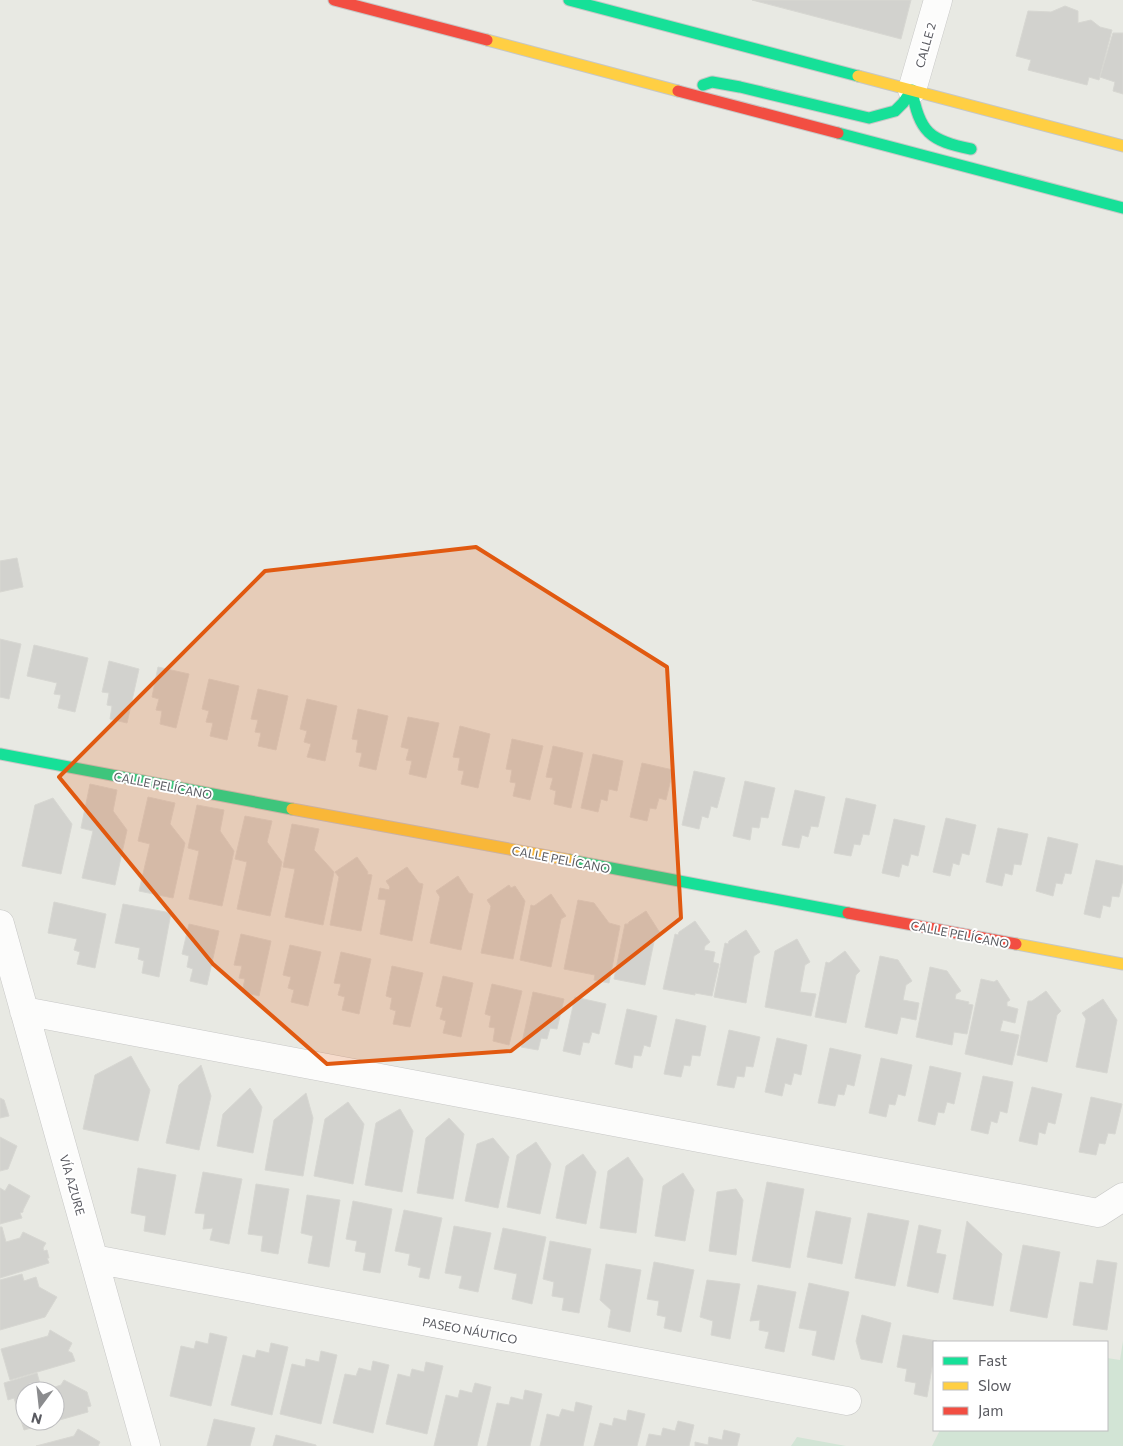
<svg xmlns="http://www.w3.org/2000/svg" width="1123" height="1446" viewBox="0 0 1123 1446" font-family="Commissioner,sans-serif">
  <style>
    .green { fill: #d2e4d5 }
    .building { fill: #d2d2ce; stroke: #d7d7d2 }
    .lines { fill: none; stroke-linecap: round; stroke-linejoin: round }
    .street-casing { stroke: #c7c7c6; stroke-width: 29 }
    .fast-casing { stroke: #c6c7c6; stroke-width: 13 }
    .slow-casing { stroke: #c6c7c6; stroke-width: 13 }
    .jam-casing { stroke: #c6c7c6; stroke-width: 13 }
    .street { stroke: #fcfcfb; stroke-width: 28 }
    .fast { stroke: #16e098; stroke-width: 11 }
    .slow { stroke: #ffcf43; stroke-width: 11 }
    .jam { stroke: #f24e42; stroke-width: 11 }
    .marked { fill: #e15910; fill-opacity: 0.2; stroke: #e15910; stroke-width: 4; stroke-linejoin: round }
    .labels { text-anchor: middle; dominant-baseline: central; stroke-width: 4; stroke-linejoin: round; paint-order: stroke }
    .street-label { font-size: 12px; fill: #595a60; stroke: #fff }
  </style>
  <rect width="100%" height="100%" fill="#e8e9e3"/>
  <path class="green" d="M1123,1341V1446H932L940,1430H1107V1358L1120,1360Z
    M797,1437L846,1446H791Z"/>
  <path class="building" d="M752,0H911L901,39Z
    M1065,6L1078,11V23L1091,20L1100,27L1112,30L1099,80L1089,77L1087,85L1028,70L1031,60L1016,56L1028,11L1051,12Z
    M1113,33H1123V94L1113,91L1115,82L1100,77Z
    M17,558L23,587L0,592V561Z
    M0,639L21,644L9,699L0,697Z
    M34,645L88,658L75,712L58,708L61,695L54,694L57,683L27,676Z
    M109,661L139,669L127,723L110,719L112,706L107,705L109,693L102,692Z
    M158,667L189,674L176,728L160,724L162,711L156,710L159,699L152,697Z
    M209,679L239,686L227,740L210,736L213,723L206,722L209,711L202,709Z
    M258,689L288,696L276,750L258,746L261,733L255,732L258,720L251,719Z
    M307,699L337,706L325,761L307,757L311,744L304,742L307,731L300,729Z
    M358,709L388,716L376,770L359,766L362,753L356,752L358,740L352,739Z
    M408,717L439,723L426,778L409,774L412,761L406,760L409,749L401,747Z
    M460,726L490,734L478,788L461,784L464,771L458,770L460,758L453,757Z
    M512,739L543,746L530,800L513,796L516,783L510,782L512,770L506,769Z
    M553,746L583,753L571,808L554,804L556,791L550,789L553,778L546,777Z
    M593,754L623,761L617,791L609,789L607,801L601,799L598,812L581,808Z
    M642,763L673,770L666,800L659,798L656,809L650,808L647,821L630,817Z
    M694,771L725,778L717,808L711,806L708,818L702,816L699,829L682,825Z
    M745,781L775,788L768,818L761,817L759,828L752,827L750,840L733,836Z
    M90,784L117,790L113,811L127,830L115,885L82,878L93,831L81,828Z
    M795,790L825,797L818,827L811,826L808,837L802,835L799,848L782,845Z
    M148,797L175,803L170,824L185,843L173,898L139,891L150,844L138,841Z
    M53,798L72,824L61,874L22,866L35,805Z
    M846,798L876,805L869,835L863,834L860,845L854,844L851,856L834,853Z
    M197,805L224,810L220,831L234,851L222,906L189,899L199,851L188,848Z
    M245,816L272,821L267,842L282,862L270,916L237,909L247,862L235,859Z
    M946,818L976,825L969,855L962,853L959,865L953,863L950,876L933,872Z
    M894,819L925,826L918,856L911,854L908,866L902,864L899,877L882,873Z
    M292,824L319,829L314,850L334,872L323,925L285,917L295,869L283,867Z
    M998,828L1028,834L1021,865L1014,864L1012,875L1005,873L1002,886L986,882Z
    M1048,837L1078,844L1071,874L1065,873L1062,884L1056,883L1053,896L1036,891Z
    M357,857L368,872L367,874L372,875L361,931L330,925L339,877L335,872Z
    M1096,860L1123,866V880L1119,897L1112,896L1110,907L1103,905L1100,918L1084,914Z
    M407,867L419,883L423,884L412,941L380,934L386,900L378,899L380,888L389,890L390,887L386,881Z
    M458,876L469,893L473,894L461,950L430,943L440,897L436,891Z
    M509,885L511,888L515,886L525,901L513,959L481,953L491,906L487,900Z
    M551,894L566,916L561,919L551,967L520,960L531,905L534,906Z
    M578,900L594,903L609,923L620,926L609,983L594,980L595,975L564,969Z
    M54,902L106,914L95,968L77,964L80,952L74,950L77,939L48,933Z
    M123,904L171,913L159,977L142,973L144,961L138,959L140,948L115,943Z
    M646,911L660,933L655,937L645,985L614,979L625,924H628L629,922Z
    M695,921L710,942L705,946L704,950L715,952L713,962L719,964L712,996L695,993V995L663,989L675,934L678,935L679,932Z
    M189,924L219,931L207,985L190,981L193,969L187,967L189,956L182,954Z
    M746,930L760,952L754,956L746,1003L714,997L725,943L728,944L729,941Z
    M241,934L271,941L259,996L242,992L245,979L239,978L242,966L234,965Z
    M797,939L810,962L805,965L800,992L816,994L811,1016L765,1007L775,951Z
    M290,945L321,952L308,1006L291,1002L294,990L288,988L291,977L283,975Z
    M845,951L860,971L856,975L846,1023L815,1017L826,962L829,963Z
    M341,952L371,959L359,1014L342,1010L345,997L338,995L341,984L334,983Z
    M880,956L898,960L912,981L906,985L903,1000L919,1003L916,1020L901,1017L897,1034L865,1027Z
    M392,966L423,973L410,1027L393,1024L396,1011L390,1009L392,998L386,996Z
    M930,967L947,971L961,991L956,994L955,999L969,1002L968,1004L973,1005L967,1034L954,1032L952,1045L916,1037Z
    M443,976L473,983L461,1037L443,1033L446,1021L440,1019L443,1008L436,1006Z
    M981,979L994,982L997,980L1010,1000L1007,1002V1006L1018,1009L1015,1023L1003,1020L1000,1031L1019,1035L1012,1065L965,1054Z
    M492,984L522,991L509,1045L493,1041L495,1028L489,1027L491,1016L485,1014Z
    M1046,991L1061,1011L1057,1015L1047,1062L1017,1055L1028,1001H1032Z
    M533,992L564,999L557,1029L550,1028L547,1039L541,1038L538,1050L521,1047Z
    M575,997L606,1004L599,1034L592,1032L589,1043L583,1042L580,1055L563,1051Z
    M1103,999L1117,1020L1107,1073L1076,1067L1086,1019L1082,1013Z
    M627,1009L657,1016L650,1047L644,1045L641,1056L634,1055L632,1068L615,1064Z
    M676,1019L706,1026L700,1056L692,1055L690,1066L684,1065L681,1077L664,1074Z
    M729,1030L760,1037L753,1067L746,1066L744,1077L737,1076L734,1088L717,1085Z
    M777,1038L807,1045L801,1075L794,1073L791,1085L785,1083L782,1096L765,1092Z
    M830,1048L861,1055L854,1086L847,1084L844,1095L838,1094L835,1106L818,1103Z
    M131,1056L150,1090L138,1141L83,1129L95,1075Z
    M881,1058L912,1065L905,1096L898,1094L895,1105L889,1104L886,1117L869,1113Z
    M201,1065L211,1096L199,1150L166,1143L179,1085Z
    M930,1066L961,1073L954,1104L947,1102L944,1113L938,1112L935,1125L918,1121Z
    M983,1076L1013,1082L1007,1113L1000,1111L997,1123L991,1121L988,1134L971,1130Z
    M1032,1087L1062,1094L1055,1124L1048,1122L1045,1134L1039,1132L1037,1145L1019,1141Z
    M250,1088L262,1107L253,1153L217,1146L223,1114Z
    M306,1093L313,1118L303,1176L265,1170L274,1120Z
    M1091,1097L1122,1104L1115,1134L1108,1133L1105,1144L1099,1143L1096,1155L1079,1152Z
    M0,1098L4,1100L9,1116L0,1118Z
    M348,1102L364,1124L353,1184L314,1176L325,1119Z
    M400,1109L413,1131L402,1192L365,1185L376,1123Z
    M449,1118L464,1134L453,1199L417,1193L426,1138Z
    M0,1137L17,1146L8,1169L0,1171Z
    M493,1138L509,1157L498,1208L465,1201L477,1144Z
    M536,1142L551,1164L540,1214L507,1207L517,1155Z
    M583,1154L596,1172L586,1224L556,1218L566,1166Z
    M628,1157L643,1179L636,1233L600,1228L608,1171Z
    M138,1168L176,1175L165,1235L144,1231L146,1216L131,1213Z
    M203,1172L242,1179L229,1244L210,1240L213,1228L203,1229L205,1214L195,1213Z
    M683,1173L694,1190L685,1241L655,1236L663,1186Z
    M767,1182L804,1189L790,1268L752,1261Z
    M9,1184L30,1196L23,1210V1212L20,1213L22,1218L0,1224V1188L5,1191Z
    M256,1184L289,1189L278,1254L261,1251L263,1236L248,1234Z
    M736,1189L743,1200L736,1255L709,1251L717,1192Z
    M307,1195L340,1200L329,1267L308,1263L313,1236L301,1233Z
    M353,1201L392,1209L380,1273L363,1270L366,1253L355,1251L357,1241L346,1239Z
    M404,1210L442,1218L429,1279L419,1277L421,1268L408,1265L410,1254L395,1251Z
    M816,1211L851,1218L842,1264L807,1257Z
    M868,1213L909,1221L895,1286L855,1278Z
    M967,1221L1002,1254L993,1306L953,1299Z
    M919,1225L941,1230L936,1253L946,1255L938,1293L907,1286Z
    M454,1226L491,1233L478,1292L459,1288L462,1276L445,1273Z
    M0,1227H2L6,1242L20,1238L23,1232L46,1243L43,1248L44,1251L47,1250L49,1258H47L49,1263L0,1278Z
    M503,1228L546,1237L532,1304L512,1299L517,1274L494,1269Z
    M550,1241L591,1249L579,1313L562,1310L564,1298L552,1296L554,1282L543,1279Z
    M1023,1245L1060,1252L1047,1318L1010,1311Z
    M1097,1260L1117,1263L1107,1330L1073,1325L1080,1282L1093,1284Z
    M654,1262L694,1270L681,1332L664,1328L666,1317L657,1315L659,1301L647,1299Z
    M606,1264L641,1270L630,1332L608,1327L611,1310L600,1300Z
    M22,1274L24,1281L36,1277L39,1287L57,1297L45,1317L0,1330V1280Z
    M707,1280L740,1284L730,1339L711,1335L713,1321L700,1317Z
    M809,1283L849,1292L834,1360L812,1355L817,1331L799,1328Z
    M758,1285L796,1292L784,1352L765,1348L769,1332L759,1330L760,1320L750,1321Z
    M862,1315L891,1323L882,1363L861,1359L856,1341Z
    M50,1330L72,1343L68,1351L72,1353L75,1361L10,1380L1,1349L48,1336Z
    M210,1333L227,1337L211,1406L170,1396L181,1346L194,1349L196,1341L208,1344Z
    M903,1335L937,1341L934,1342V1356L927,1397L914,1394L916,1383L905,1381L907,1369L897,1367Z
    M271,1343L288,1347L272,1415L231,1405L243,1355L255,1358L257,1350L269,1353Z
    M321,1351L337,1355L321,1424L280,1414L292,1364L305,1367L306,1359L319,1362Z
    M373,1361L389,1365L373,1433L333,1423L345,1374L356,1376L359,1368L371,1371Z
    M426,1362L443,1366L427,1434L386,1424L398,1374L410,1377L412,1369L424,1372Z
    M37,1373L42,1391H25V1421H55V1391H43L61,1385L64,1380L87,1392L91,1406L87,1407L88,1412L24,1430L14,1398L8,1400L4,1383Z
    M475,1383L491,1387L477,1446H434L446,1395L458,1398L460,1390L472,1393Z
    M525,1390L542,1394L530,1446H487L497,1403L509,1405L511,1397L523,1400Z
    M576,1402L592,1406L583,1446H540L547,1414L559,1417L562,1409L574,1412Z
    M628,1410L645,1414L637,1446H594L600,1423L612,1426L614,1418L626,1421Z
    M214,1419L255,1428L250,1446H207Z
    M678,1421L694,1425L689,1446H646L649,1434L661,1436L663,1428L675,1431Z
    M78,1429L100,1442L98,1446H36L74,1436Z
    M724,1430L740,1434L737,1446H695V1442L708,1445L709,1437L722,1440Z
    M276,1435L316,1445V1446H273Z"/>
  <g class="lines">
    <g class="street-casing">
      <path id="street" d="M912,90L938,0
        M0,924L146,1446
        M24,1011L1098,1213L1123,1197
        M94,1259L847,1401"/>
    </g>
    <g class="fast-casing">
      <path id="fast" d="M569,0L858,76
        M703,85L712,82L740,87L869,118L895,111L903,103L912,90
        M912,90C919,132 930,141 971,149
        M838,133L1123,208
        M0,754L292,809
        M569,860L848,913"/>
    </g>
    <g class="slow-casing">
      <path id="slow" d="M487,40L678,91
        M858,76L1123,146
        M292,809L569,860
        M1016,944L1123,964"/>
    </g>
    <g class="jam-casing">
      <path id="jam" d="M334,0L487,40
        M678,91L838,133
        M848,913L1016,944"/>
    </g>
    <use href="#street" class="street"/>
    <use href="#fast" class="fast"/>
    <use href="#slow" class="slow"/>
    <use href="#jam" class="jam"/>
  </g>
  <path class="marked" d="M476,547L667,667L681,918L511,1051L327,1064L213,964L59,777L265,571Z"/>
  <g class="labels">
    <g class="street-label">
      <text transform="translate(925 45) rotate(-74)">CALLE 2</text>
      <text transform="translate(163 785) rotate(11)">CALLE PELÍCANO</text>
      <text transform="translate(561 859) rotate(11)">CALLE PELÍCANO</text>
      <text transform="translate(960 934) rotate(11)">CALLE PELÍCANO</text>
      <text transform="translate(73 1185) rotate(74)">VÍA AZURE</text>
      <text transform="translate(470 1330) rotate(11)">PASEO NÁUTICO</text>
    </g>
  </g>
  <rect x="933" y="1341" width="175" height="90" fill="#ffffff" stroke="#bdbdbf"/>
  <rect x="943" y="1357" width="25" height="8" fill="#16e098" stroke="#bdbdbf"/>
  <text x="978" y="1366" font-size="15" fill="#595a60">Fast</text>
  <rect x="943" y="1382" width="25" height="8" fill="#ffcf43" stroke="#bdbdbf"/>
  <text x="978" y="1391" font-size="15" fill="#595a60">Slow</text>
  <rect x="943" y="1407" width="25" height="8" fill="#f24e42" stroke="#bdbdbf"/>
  <text x="978" y="1416" font-size="15" fill="#595a60">Jam</text>
  <g transform="translate(40 1406) rotate(195)"><circle r="24" fill="#ffffff" stroke="#bdbdbf"/>
  <path d="M0-4L9 19L0 12L-9 19Z" fill="#8b8c8e"/>
  <text y="-8" font-size="14" font-weight="bold" text-anchor="middle" fill="#595a60">N</text>
  </g>
</svg>
